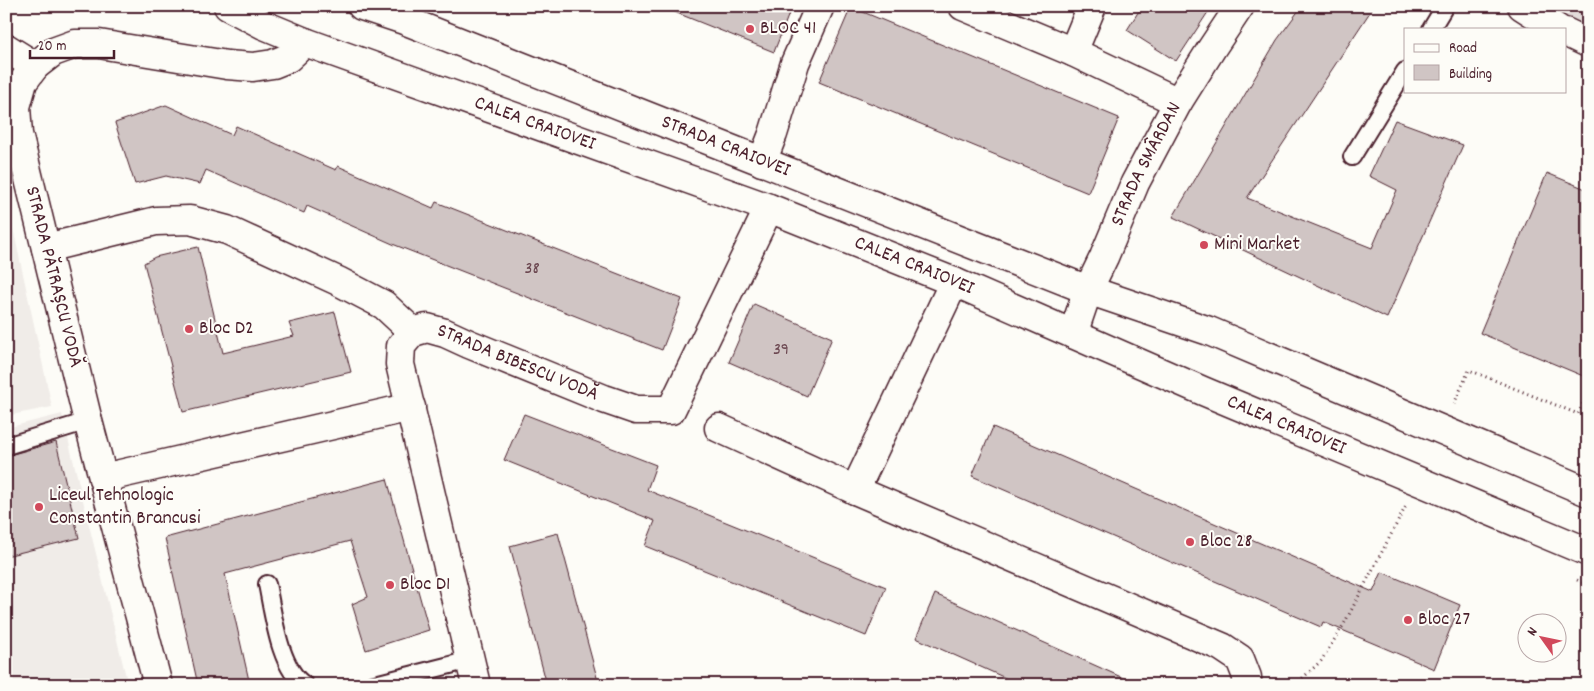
<svg xmlns="http://www.w3.org/2000/svg" width="1594" height="691" viewBox="0 0 1594 691" font-family="Dekko,sans-serif">
  <style>
    .built { fill: #f0ece8 }
    .green { fill: #e3dcda; stroke: #967e82 }
    .building { fill: #d0c5c4; stroke: #4a1f2b }
    .lines { fill: none; stroke-linecap: round; stroke-linejoin: round }
    .lane-casing { stroke: #4a1f2b; stroke-width: 20 }
    .street-casing { stroke: #4a1f2b; stroke-width: 31 }
    .secondary-casing { stroke: #4a1f2b; stroke-width: 31 }
    .primary-casing { stroke: #4a1f2b; stroke-width: 31 }
    .path { stroke: #4a1f2b; stroke-width: 3; stroke-dasharray: 1 4; stroke-linecap: butt }
    .lane { stroke: #fdfcf7; stroke-width: 16 }
    .street { stroke: #fdfcf7; stroke-width: 28 }
    .secondary { stroke: #fdfcf7; stroke-width: 28 }
    .primary { stroke: #fdfcf7; stroke-width: 28 }
    .poi-dot { fill: #d1495b; stroke: #fdfcf7; stroke-width: 2 }
    .labels { text-anchor: middle; dominant-baseline: central; stroke-width: 4; stroke-linejoin: round; paint-order: stroke }
    .number-label { font-size: 18px; fill: #6c4851 }
    .poi-label { font-size: 20px; fill: #4a1f2b; stroke: #fdfcf7; text-anchor: start }
    .street-label { font-size: 20px; fill: #4a1f2b; stroke: #fdfcf7 }
  </style>
  <rect width="100%" height="100%" fill="#fdfcf7"/>
  <filter id="ink" filterUnits="userSpaceOnUse"><feTurbulence type="fractalNoise" baseFrequency=".02" numOctaves="2"/><feDisplacementMap in="SourceGraphic" scale="10" xChannelSelector="R" yChannelSelector="G"/><feConvolveMatrix kernelMatrix="1 2 1 2 8 2 1 2 1" color-interpolation-filters="sRGB"/></filter>
  <g filter="url(#ink)">
    <path class="built" d="M6,196L52,407L6,416Z
      M62,414L128,685H6V428Z"/>
    <path class="green" d="M1522,6H1588V43Z"/>
    <path class="building" d="M662,6H792L774,52L662,7Z
      M1142,6H1212L1176,61L1127,30Z
      M1302,6H1374L1247,198L1372,248L1397,190L1369,176L1395,120L1463,145L1387,318L1173,217L1277,40Z
      M851,7L1119,118L1088,193L819,82Z
      M166,105L232,135L236,126L336,170L338,166L433,208L436,202L682,299L662,350L395,245L307,206L304,213L206,170L200,184L166,176L135,184L115,123Z
      M1547,173L1588,190V378L1480,333Z
      M198,247L223,353L294,336L289,323L335,312L351,372L183,412L144,263L155,257Z
      M754,304L832,338L807,396L729,362Z
      M524,414L656,465L647,490L886,587L866,636L645,546L655,521L504,460Z
      M993,427L1373,592L1382,572L1460,605L1434,669L1323,622L1321,627L972,476Z
      M56,442L79,538L6,556V456Z
      M387,479L429,630L366,650L352,604L368,597L350,541L225,574L250,685H198L165,538Z
      M558,533L599,685H547L510,546Z
      M935,594L1139,685H1021L916,638Z"/>
    <g class="lines">
      <g class="lane-casing">
        <path id="lane" d="M1431,29L1445,6
          M1352,157L1405,71
          M6,446L88,421
          M267,584C273,612 279,669 305,685
          M371,685L470,660"/>
      </g>
      <g class="street-casing">
        <g id="street">
          <path d="M963,6L1073,52L1178,102"/>
          <path d="M1522,6L1558,29"/>
          <path d="M1565,32L1588,43"/>
          <path d="M6,48L35,66"/>
          <path d="M1073,52L1092,6"/>
          <path d="M762,162L773,134L795,63L820,6"/>
          <path d="M46,248L156,221L190,220L227,230L338,281L384,305L413,332"/>
          <path id="s1" d="M1073,334L1088,290L1104,257L1135,183L1178,102L1212,48L1240,6"/>
          <path d="M719,428L855,490L1222,647L1240,659L1247,677V685"/>
          <path d="M103,478L411,407"/>
          <path d="M855,490L954,282"/>
          <path id="s2" d="M476,685L400,364L401,346L413,332L427,328L445,333L469,344L604,399L636,410H671L769,208"/>
        </g>
      </g>
      <g class="secondary-casing">
        <path id="secondary" d="M158,685L88,421L18,134L16,107L23,82L35,66L53,52L75,44H99L227,65L253,67L273,64L288,58L305,42"/>
      </g>
      <g class="primary-casing">
        <g id="primary">
          <path id="s3" d="M228,6L264,25L305,42L769,208L954,282L1203,391L1588,552"/>
          <path id="s4" d="M362,6L404,20L1088,290L1209,331L1588,492"/>
        </g>
      </g>
      <path class="path" d="M1454,404L1469,370L1578,414L1588,392
        M1577,580L1588,585
        M1295,685L1321,661L1344,624L1406,506"/>
      <use href="#lane" class="lane"/>
      <use href="#street" class="street"/>
      <use href="#secondary" class="secondary"/>
      <use href="#primary" class="primary"/>
    </g>
  </g>
  <g class="poi-dot">
    <circle cx="750" cy="29" r="5"/>
    <circle cx="1204" cy="245" r="5"/>
    <circle cx="189" cy="329" r="5"/>
    <circle cx="39" cy="507" r="5"/>
    <circle cx="1190" cy="542" r="5"/>
    <circle cx="390" cy="585" r="5"/>
    <circle cx="1408" cy="620" r="5"/>
  </g>
  <g class="labels">
    <g class="number-label">
      <text x="532" y="269">38</text>
      <text x="781" y="350">39</text>
    </g>
    <g class="poi-label">
      <text x="760" y="29">BLOC 41</text>
      <text x="1214" y="245">Mini Market</text>
      <text x="199" y="329">Bloc D2</text>
      <text x="49" y="496">Liceul Tehnologic<tspan x="49" dy="23">Constantin Brancusi</tspan></text>
      <text x="1200" y="542">Bloc 28</text>
      <text x="400" y="585">Bloc D1</text>
      <text x="1418" y="620">Bloc 27</text>
    </g>
    <g class="street-label">
      <text stroke="none"><textPath href="#s3" startOffset="329">CALEA CRAIOVEI</textPath></text>
      <text stroke="none"><textPath href="#s4" startOffset="390">STRADA CRAIOVEI</textPath></text>
      <text stroke="none"><textPath href="#s1" startOffset="185">STRADA SMÂRDAN</textPath></text>
      <text stroke="none"><textPath href="#s3" startOffset="734">CALEA CRAIOVEI</textPath></text>
      <text transform="translate(53 277) rotate(76)">STRADA PĂTRAȘCU VODĂ</text>
      <text stroke="none"><textPath href="#s2" startOffset="478">STRADA BIBESCU VODĂ</textPath></text>
      <text stroke="none"><textPath href="#s3" startOffset="1139">CALEA CRAIOVEI</textPath></text>
    </g>
  </g>
  <rect width="1594" height="691" fill="none" stroke="#fdfcf7" stroke-width="25"/>
  <rect x="12" y="12" width="1569" height="666" fill="none" stroke="#4a1f2b" stroke-width="2" filter="url(#ink)"/>
  <rect x="1404" y="28" width="162" height="65" fill="#fdfcf7" stroke="#b5a4a5"/>
  <rect x="1414" y="44" width="25" height="8" fill="#fdfcf7" stroke="#b5a4a5"/>
  <text x="1449" y="52" font-size="15" fill="#4a1f2b">Road</text>
  <rect x="1414" y="65" width="25" height="15" fill="#d0c5c4" stroke="#b5a4a5"/>
  <text x="1449" y="78" font-size="15" fill="#4a1f2b">Building</text>
  <g transform="translate(1542 638) rotate(303)"><circle r="24" fill="#fdfcf7" stroke="#b5a4a5"/>
  <path d="M0-4L9 19L0 12L-9 19Z" fill="#d1495b"/>
  <text y="-8" font-size="14" font-weight="bold" text-anchor="middle" fill="#4a1f2b">N</text>
  </g>
  <path d="M30 50v8h84v-8" fill="none" stroke="#4a1f2b" stroke-width="2.5"/>
  <text x="38" y="50" font-size="15" fill="#4a1f2b" stroke="#fdfcf7" stroke-width="4" paint-order="stroke">20 m</text>
</svg>
